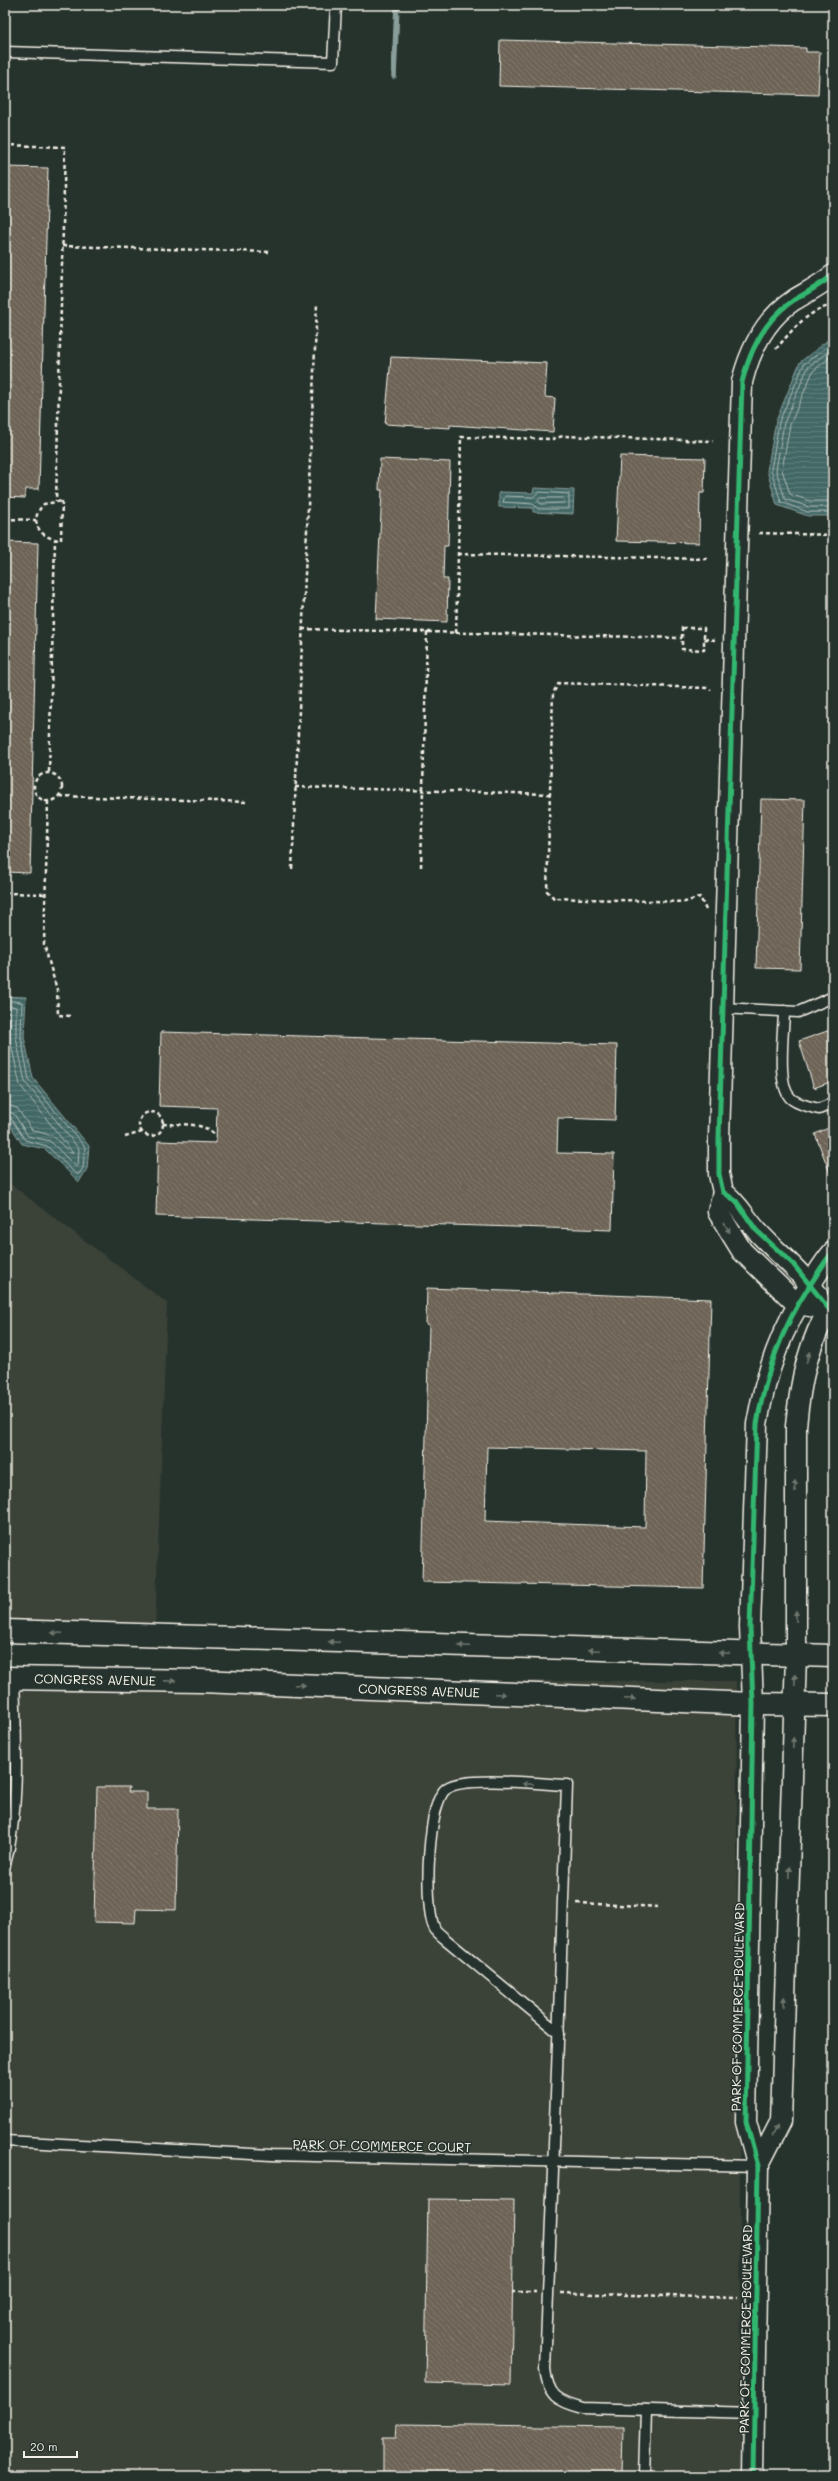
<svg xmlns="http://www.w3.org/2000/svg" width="838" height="2481" viewBox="0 0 838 2481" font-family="Mali,sans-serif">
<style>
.built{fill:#3b4239}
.water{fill:url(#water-rules);stroke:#899e9a}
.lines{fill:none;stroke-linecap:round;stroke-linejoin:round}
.shore{stroke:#adbab4;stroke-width:1}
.stream{stroke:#899e9a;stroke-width:5.5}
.building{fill:url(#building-back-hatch);stroke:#f4f1e8;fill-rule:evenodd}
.service-casing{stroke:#f4f1e8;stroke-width:13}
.minor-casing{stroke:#f4f1e8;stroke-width:23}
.secondary-casing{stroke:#f4f1e8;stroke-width:25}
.path{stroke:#f4f1e8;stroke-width:2.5;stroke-dasharray:4 3;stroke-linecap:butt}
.service{stroke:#26332d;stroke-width:10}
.minor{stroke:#26332d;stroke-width:20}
.secondary{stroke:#26332d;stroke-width:22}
.cycleway-casing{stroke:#26332d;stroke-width:8}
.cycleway{stroke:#33b770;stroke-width:5}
.oneway{fill:#6e766e}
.labels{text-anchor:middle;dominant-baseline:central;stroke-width:3;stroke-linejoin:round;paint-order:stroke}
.street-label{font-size:13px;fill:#f4f1e8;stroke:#26332d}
</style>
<defs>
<pattern id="water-rules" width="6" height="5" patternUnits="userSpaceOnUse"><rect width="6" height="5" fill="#426766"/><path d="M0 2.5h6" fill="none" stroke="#5e7d7c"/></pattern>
<pattern id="building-back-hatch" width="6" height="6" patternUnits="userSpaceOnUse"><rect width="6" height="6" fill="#6d6456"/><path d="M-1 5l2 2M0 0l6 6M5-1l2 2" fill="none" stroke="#827b6e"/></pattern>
</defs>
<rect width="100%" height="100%" fill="#26332d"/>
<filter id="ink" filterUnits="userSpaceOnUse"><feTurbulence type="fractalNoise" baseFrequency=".025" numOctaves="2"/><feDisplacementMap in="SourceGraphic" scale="8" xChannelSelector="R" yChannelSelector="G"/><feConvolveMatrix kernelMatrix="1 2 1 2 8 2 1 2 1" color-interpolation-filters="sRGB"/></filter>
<g filter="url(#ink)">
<g class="built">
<path d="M 5,1180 L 167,1303 L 155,1632 L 5,1624 Z"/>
<path d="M 5,1680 L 736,1681 L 742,2476 L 5,2476 Z"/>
</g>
<g class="water">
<path d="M 833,339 L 833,516 L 808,516 L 777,505 L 767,471 L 776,421 L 800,362 L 828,340 Z"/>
<path d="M 534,488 L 574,490 L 573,514 L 533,512 L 533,508 L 499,507 L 499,492 L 533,493 Z"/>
<path d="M 5,996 L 26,997 L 24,1037 L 33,1078 L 89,1146 L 87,1169 L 79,1182 L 45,1149 L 22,1144 L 5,1117 Z"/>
</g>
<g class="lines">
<g class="shore">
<path d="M 833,343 L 804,364 L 779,422 L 771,470 L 781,502 L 808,512 L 833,512"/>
<path d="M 833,348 L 808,367 L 784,423 L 776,470 L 785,499 L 809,507 L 833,507"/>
<path d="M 833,355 L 813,371 L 790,425 L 782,470 L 790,494 L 810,501 L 833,501"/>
<path d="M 539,492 L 569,494 L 569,509 L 538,509 L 533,504 L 503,502 L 505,496 L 533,497 Z"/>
<path d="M 541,498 L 563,498 L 565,503 L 541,504 L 538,501 Z"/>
<path d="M 5,1000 L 22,1002 L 21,1037 L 29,1080 L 85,1147 L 83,1168 L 79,1174 L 76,1174 L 47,1146 L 25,1140 L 10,1117 L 5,1115"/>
<path d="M 5,1005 L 16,1007 L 16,1038 L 25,1082 L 79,1149 L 78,1166 L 75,1166 L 50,1141 L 28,1136 L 14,1114 L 5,1110"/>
<path d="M 5,1011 L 10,1013 L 10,1039 L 20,1085 L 73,1153 L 70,1153 L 53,1136 L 32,1130 L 17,1108 L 5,1104"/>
</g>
<path class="stream" d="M 394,76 L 397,5"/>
</g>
<g class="building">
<path d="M 500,40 L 806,48 L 806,52 L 820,52 L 818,95 L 499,86 Z"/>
<path d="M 5,167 L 48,168 L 39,489 L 26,489 L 25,498 L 5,497 Z"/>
<path d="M 391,357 L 547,363 L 545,397 L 555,398 L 553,432 L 450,425 L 450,428 L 385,424 Z"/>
<path d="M 620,456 L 705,458 L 704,493 L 700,493 L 699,543 L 616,541 Z"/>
<path d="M 380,459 L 450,462 L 448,546 L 444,546 L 443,579 L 448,579 L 447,622 L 376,619 L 382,490 L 379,490 Z"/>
<path d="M 5,542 L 38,543 L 30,873 L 5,872 Z"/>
<path d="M 761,799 L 805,800 L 800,969 L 756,968 Z"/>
<path d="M 833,1029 L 833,1081 L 814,1088 L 799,1041 Z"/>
<path d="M 161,1032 L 617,1045 L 615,1120 L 558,1118 L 557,1153 L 614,1154 L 612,1230 L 156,1216 L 158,1141 L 216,1143 L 217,1108 L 159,1106 Z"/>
<path d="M 833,1126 L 833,1177 L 832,1178 L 815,1134 Z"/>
<path d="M 427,1288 L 711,1299 L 703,1588 L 422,1582 L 429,1325 L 426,1324 ZM 487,1447 L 646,1451 L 645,1527 L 485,1521 Z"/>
<path d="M 97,1787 L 129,1787 L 128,1792 L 147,1792 L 147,1809 L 178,1809 L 176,1910 L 136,1909 L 135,1923 L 94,1922 Z"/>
<path d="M 428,2199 L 514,2200 L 511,2385 L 425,2383 Z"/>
<path d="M 397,2424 L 623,2427 L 622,2476 L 383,2476 L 383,2438 L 396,2438 Z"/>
</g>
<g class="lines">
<g class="service-casing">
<g id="service">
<path d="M 5,52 L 333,62 L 336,5"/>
<path d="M 722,1008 L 798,1012 L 833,997"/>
<path d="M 784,1011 C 784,1030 775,1089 793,1100 C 800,1105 811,1107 819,1109 L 833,1103"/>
<path d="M 5,1864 C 20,1811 16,1734 14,1678"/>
<path d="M 559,2033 L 444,1938 C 441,1935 435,1931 434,1927 C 424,1906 427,1801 447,1788 C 464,1776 543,1784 567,1785 C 561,1980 553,2174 545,2369 C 548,2396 557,2401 583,2408 L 754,2413"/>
<path d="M 5,2141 L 271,2155 L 758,2166"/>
<path d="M 644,2476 L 646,2410"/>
</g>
</g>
<g class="minor-casing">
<g id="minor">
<path d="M 723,1192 C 738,1203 745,1218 757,1231 C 777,1253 800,1270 817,1294"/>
<path d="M 829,1309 L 797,1304 L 742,1251 L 718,1212 L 723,1192 L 719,1174 L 719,1138 L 742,382 C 750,350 765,319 794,300 C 807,292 821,285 833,275"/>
<path d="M 758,2166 L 781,2121 L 796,1655 L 796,1426 C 800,1383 808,1340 833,1303"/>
<path d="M 753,2476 L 758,2166 L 746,2122 L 753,1704 L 750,1627 L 757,1424 C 766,1371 781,1330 810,1285 C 818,1273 824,1262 833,1252"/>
</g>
</g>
<g class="secondary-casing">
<g id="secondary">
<path d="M 5,1631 L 833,1656"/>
<path d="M 5,1678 L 201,1681 L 753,1704 L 833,1705"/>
</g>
</g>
<g class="path">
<path d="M 5,145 L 65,147 L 56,501"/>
<path d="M 62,246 L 271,252"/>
<path d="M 776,349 C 792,330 808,310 833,305"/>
<path d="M 62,501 L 61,540 C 40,539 27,521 44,504 Z"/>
<path d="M 5,519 L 36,520"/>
<path d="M 759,533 L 833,535"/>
<path d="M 458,554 L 709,559"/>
<path d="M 682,628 L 704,628 L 704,650 L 682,649 Z"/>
<path d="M 302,629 L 682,638"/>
<path d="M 456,633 L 461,437 L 552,439 L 563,436 L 713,441"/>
<path d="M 704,639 L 716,640"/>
<path d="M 49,772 L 55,540"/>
<circle cx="48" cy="787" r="14"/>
<path d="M 295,787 L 550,794"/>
<path d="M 60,796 L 248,802"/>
<path d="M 48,801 L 44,944 L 57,990 L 58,1015 L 71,1016"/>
<path d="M 421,867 L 427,632"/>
<path d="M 292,869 L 317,303"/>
<path d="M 5,893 L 45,894"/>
<path d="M 706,910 L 700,897 L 685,902 L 554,898 L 547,891 L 553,693 L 559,683 L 707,688 L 711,690"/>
<circle cx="151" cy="1124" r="12"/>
<path d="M 163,1124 C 180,1125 204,1121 216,1136"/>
<path d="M 125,1137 L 142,1132"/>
<path d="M 5,1382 L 5,1379"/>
<path d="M 577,1903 L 660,1907"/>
<path d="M 512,2292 L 536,2292"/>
<path d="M 561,2293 L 737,2298"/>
</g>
<use href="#service" class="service"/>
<use href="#minor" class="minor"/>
<use href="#secondary" class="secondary"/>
<g class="cycleway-casing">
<g id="cycleway">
<path d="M 829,1309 L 793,1264 L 756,1230 L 736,1201 L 723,1192 L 719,1174 L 719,1138 L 742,382 C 750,350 765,319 794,300 C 807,292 821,285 833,275"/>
<path d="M 753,2476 L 758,2166 L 746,2122 L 753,1704 L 750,1627 L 757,1424 C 766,1371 781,1330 810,1285 C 818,1273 824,1262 833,1252"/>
</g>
</g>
<use href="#cycleway" class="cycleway"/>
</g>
<defs><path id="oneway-solid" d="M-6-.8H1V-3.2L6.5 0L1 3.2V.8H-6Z"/></defs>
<g class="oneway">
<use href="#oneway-solid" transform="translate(727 1228) rotate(59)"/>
<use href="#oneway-solid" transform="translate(808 1357) rotate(-74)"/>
<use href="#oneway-solid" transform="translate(795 1486) rotate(-90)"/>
<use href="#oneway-solid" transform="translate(796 1616) rotate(-90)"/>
<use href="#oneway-solid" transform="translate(57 1633) rotate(-178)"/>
<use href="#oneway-solid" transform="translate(334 1642) rotate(-178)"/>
<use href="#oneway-solid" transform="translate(464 1646) rotate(-178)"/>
<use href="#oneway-solid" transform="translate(594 1650) rotate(-178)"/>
<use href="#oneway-solid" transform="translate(724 1653) rotate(-178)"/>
<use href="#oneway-solid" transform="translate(795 1680) rotate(-88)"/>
<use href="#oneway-solid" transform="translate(170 1681) rotate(1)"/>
<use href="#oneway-solid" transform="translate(300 1685) rotate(2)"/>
<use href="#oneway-solid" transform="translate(500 1694) rotate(2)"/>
<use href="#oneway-solid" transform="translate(630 1699) rotate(2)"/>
<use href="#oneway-solid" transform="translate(793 1743) rotate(-88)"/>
<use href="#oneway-solid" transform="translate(528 1784) rotate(-178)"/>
<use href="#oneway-solid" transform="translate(789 1872) rotate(-88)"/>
<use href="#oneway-solid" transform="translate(784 2002) rotate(-88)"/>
<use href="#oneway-solid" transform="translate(775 2131) rotate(-64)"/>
</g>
</g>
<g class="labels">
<g class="street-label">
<text transform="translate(95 1679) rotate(1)">CONGRESS AVENUE</text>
<text transform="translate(419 1690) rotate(2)">CONGRESS AVENUE</text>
<text transform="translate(737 2007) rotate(-89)">PARK OF COMMERCE BOULEVARD</text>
<text transform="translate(382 2145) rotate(1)">PARK OF COMMERCE COURT</text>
<text transform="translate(745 2329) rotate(-89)">PARK OF COMMERCE BOULEVARD</text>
</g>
</g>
<rect width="838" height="2481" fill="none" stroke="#26332d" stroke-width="20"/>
<rect x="10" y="10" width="818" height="2461" fill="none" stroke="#f4f1e8" stroke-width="1.5" filter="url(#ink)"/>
<path d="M24 2451v6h53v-6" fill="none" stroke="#f4f1e8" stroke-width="2"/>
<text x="30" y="2451" font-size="12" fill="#f4f1e8" stroke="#26332d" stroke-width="3" paint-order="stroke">20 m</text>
</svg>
